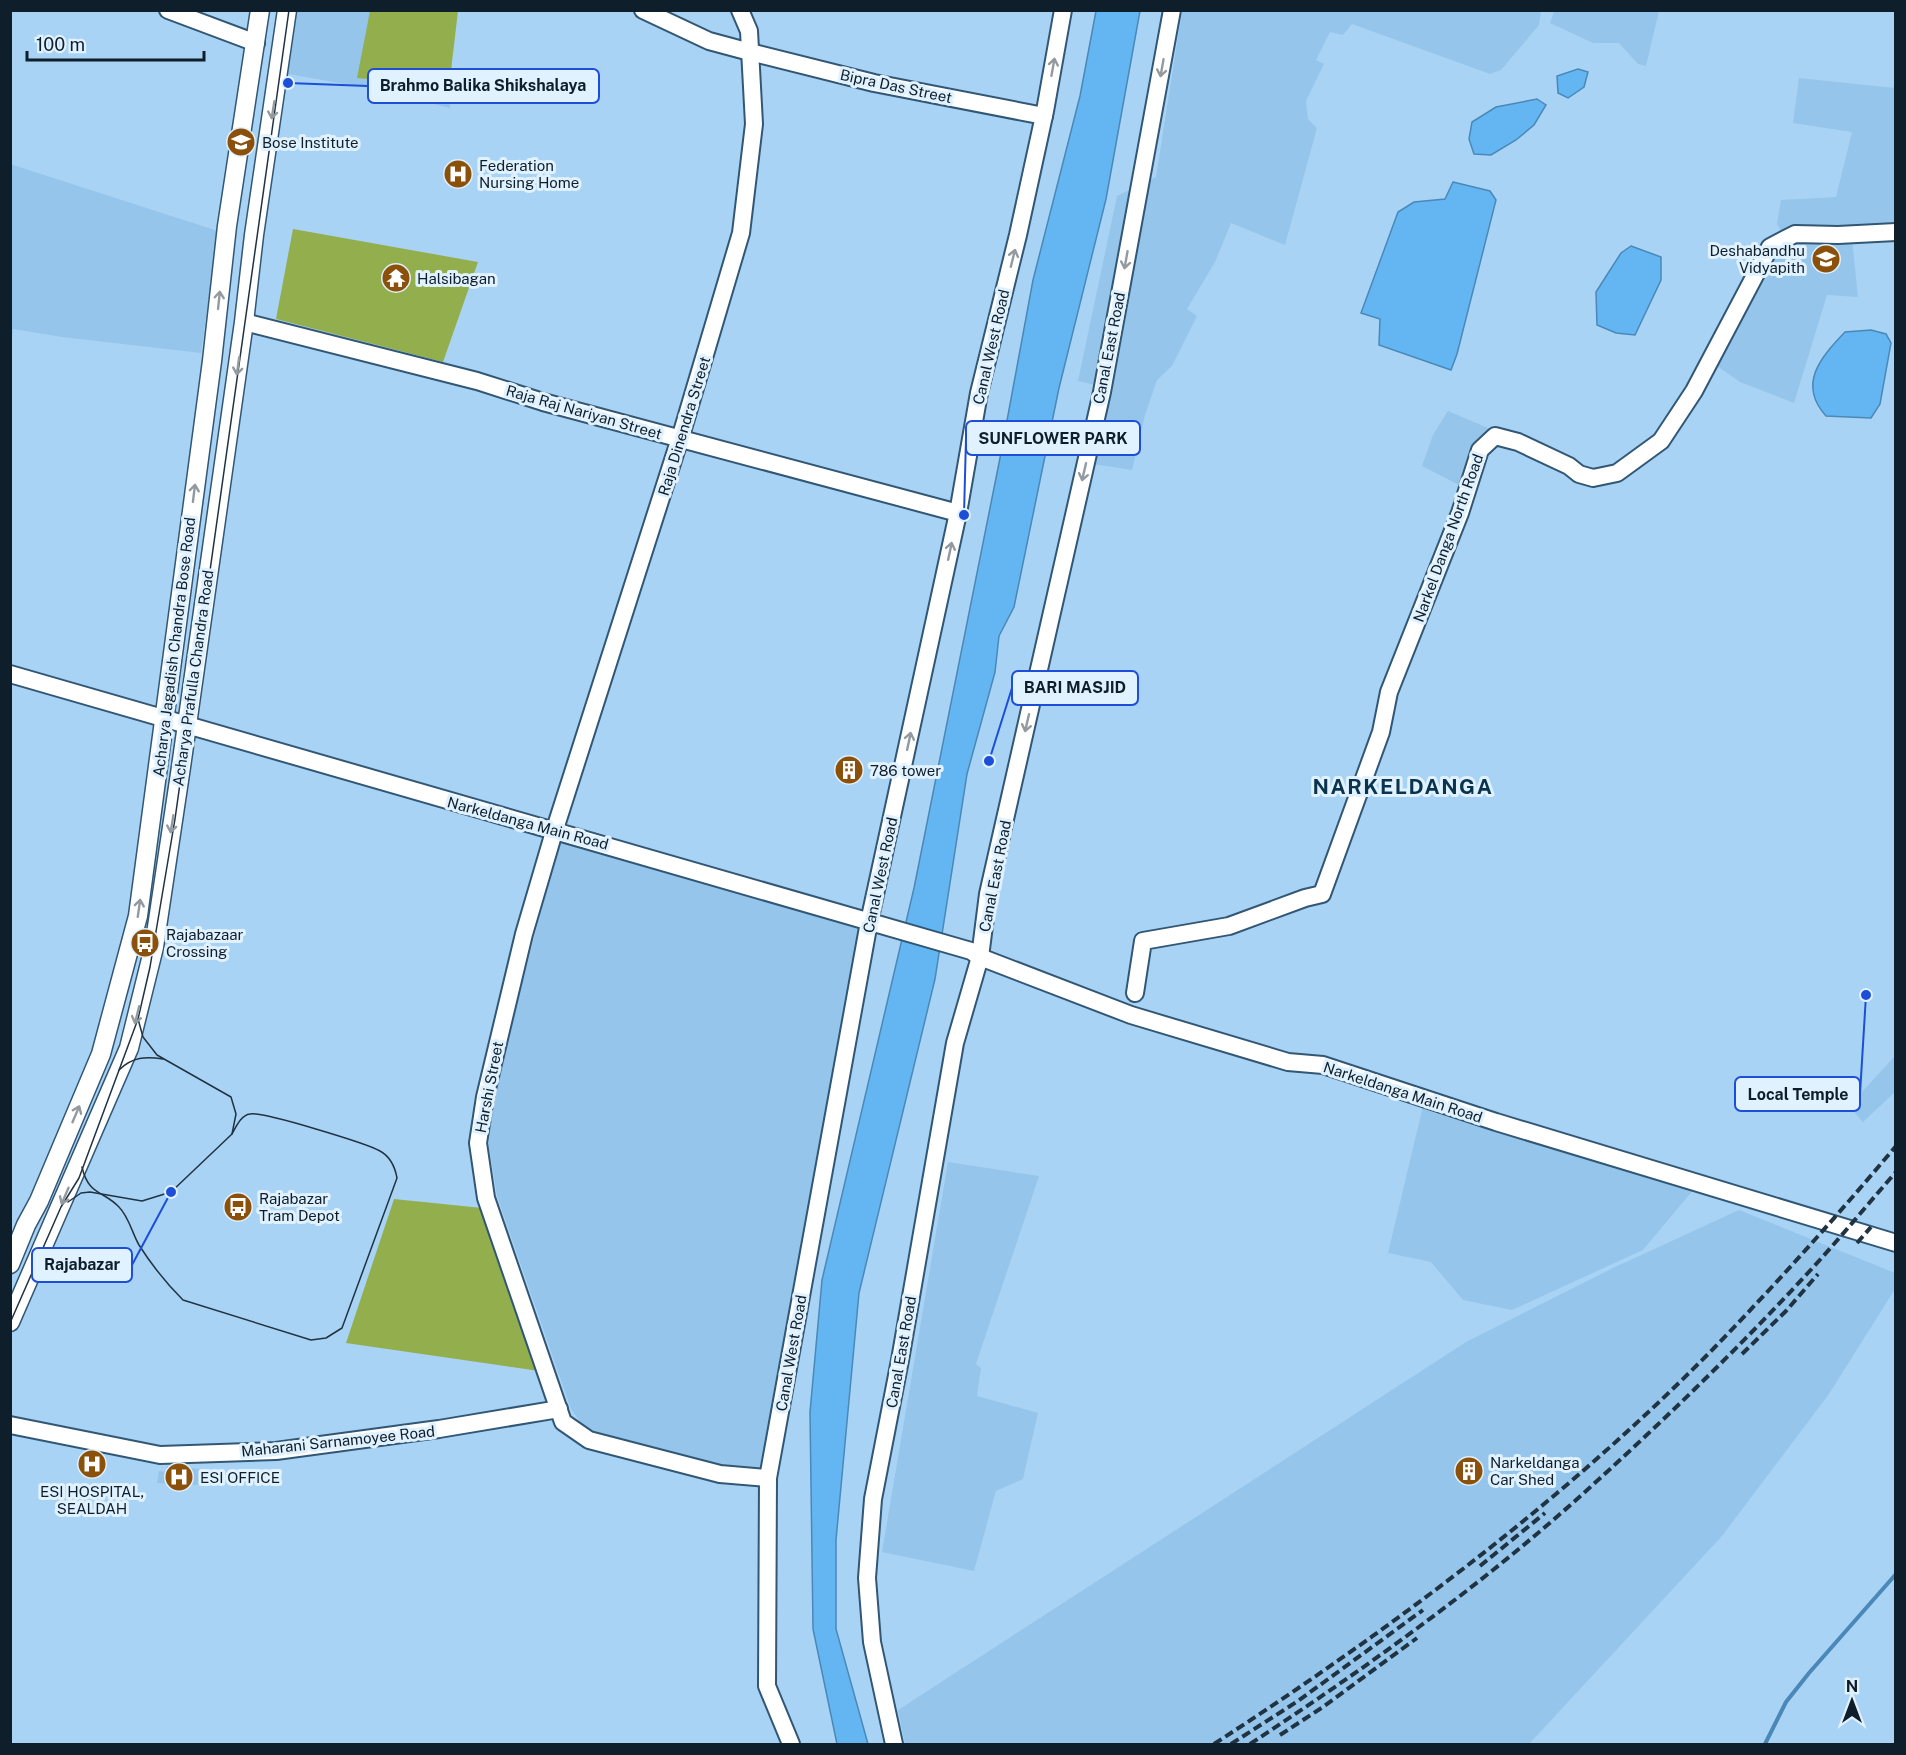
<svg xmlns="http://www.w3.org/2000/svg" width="1906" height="1755" viewBox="0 0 1906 1755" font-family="'Public Sans',sans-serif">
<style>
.built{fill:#95c5eb}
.green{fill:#93ae4c}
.water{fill:#64b6f3;stroke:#4a88b7;stroke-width:1.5}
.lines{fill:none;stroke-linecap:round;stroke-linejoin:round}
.stream{stroke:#4a88b7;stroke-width:4}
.secondary-casing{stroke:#315775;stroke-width:20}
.primary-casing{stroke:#315775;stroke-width:21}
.secondary{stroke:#fff;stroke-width:16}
.primary{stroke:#fff;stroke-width:18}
.tram{stroke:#203342;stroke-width:1.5}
.rail{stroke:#203342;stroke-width:4;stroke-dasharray:9 4.5;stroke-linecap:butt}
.oneway{stroke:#939a9f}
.labels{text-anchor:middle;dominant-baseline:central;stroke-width:6;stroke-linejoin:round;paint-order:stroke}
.street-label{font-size:15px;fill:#0e1e2a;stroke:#e0f1ff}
.poi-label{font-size:15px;fill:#0e1e2a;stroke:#e0f1ff;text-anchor:start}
.district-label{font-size:21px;font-weight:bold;letter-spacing:1.5px;fill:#0a334e;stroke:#e0f1ff}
.leader{fill:none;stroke:#1d4ed8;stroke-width:2}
.callout-dot{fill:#1d4ed8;stroke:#e0f1ff;stroke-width:2}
.callout{fill:#e0f1ff;stroke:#1d4ed8;stroke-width:2}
.callout-label{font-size:16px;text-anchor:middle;font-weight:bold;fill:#0e1e2a}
</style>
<rect width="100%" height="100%" fill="#a9d3f5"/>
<g class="built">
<path d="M 296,11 L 454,11 L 450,108 L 374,89 L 288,74 Z"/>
<path d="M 1182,11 L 1541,11 L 1539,25 L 1501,70 L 1490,74 L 1352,24 L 1343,35 L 1330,32 L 1316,60 L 1324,64 L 1306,101 L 1308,119 L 1317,128 L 1285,245 L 1231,223 L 1215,262 L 1187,309 L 1197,316 L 1172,366 L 1157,380 L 1145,415 L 1132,470 L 1093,464 L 1112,389 L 1078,381 L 1117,196 L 1156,177 Z"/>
<path d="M 1554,11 L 1659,11 L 1646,66 L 1638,64 L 1619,43 L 1593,43 L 1550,23 Z"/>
<path d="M 1799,78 L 1895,88 L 1895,228 L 1801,225 L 1782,232 L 1777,224 L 1781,200 L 1836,197 L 1852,132 L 1793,123 Z"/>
<path d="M 10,164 L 218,231 L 201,353 L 62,337 L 13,329 L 11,346 Z"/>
<path d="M 1852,239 L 1858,297 L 1827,295 L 1794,403 L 1740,382 L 1714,364 L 1775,250 L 1793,240 Z"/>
<path d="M 1448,411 L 1488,428 L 1461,486 L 1422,466 L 1433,435 Z"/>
<path d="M 560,840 L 861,925 L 764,1469 L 722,1468 L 586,1430 L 571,1409 L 497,1196 L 489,1146 L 491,1100 Z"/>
<path d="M 1895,1056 L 1895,1092 L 1863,1122 L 1849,1106 Z"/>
<path d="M 1423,1106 L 1694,1189 L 1643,1250 L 1512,1310 L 1463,1300 L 1431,1262 L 1388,1253 Z"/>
<path d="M 948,1162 L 1039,1176 L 976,1364 L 981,1368 L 977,1396 L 1038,1413 L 1023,1479 L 996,1491 L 974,1571 L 882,1552 Z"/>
<path d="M 1739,1210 L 1895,1273 L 1895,1289 L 1829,1394 L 1722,1536 L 1529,1744 L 905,1744 L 898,1710 L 1466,1342 L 1613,1268 Z"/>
<path d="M 166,1466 L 201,1469 L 199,1485 L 157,1483 L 159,1471 L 167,1472 Z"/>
</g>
<g class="green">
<path d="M 370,11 L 458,11 L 449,87 L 357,78 Z"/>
<path d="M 293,229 L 478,262 L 443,362 L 276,319 Z"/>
<path d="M 394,1199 L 482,1208 L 539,1371 L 346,1343 Z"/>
</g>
<g class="water">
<path d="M 1096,11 L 1140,11 L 1106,199 L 1059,388 L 1014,607 L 999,636 L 995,672 L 967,774 L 935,979 L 859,1293 L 836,1540 L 836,1629 L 868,1744 L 837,1744 L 813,1629 L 810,1412 L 822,1280 L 914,888 L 1001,453 L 1033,280 L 1080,96 Z"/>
<path d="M 1578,69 L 1588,72 L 1584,87 L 1568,98 L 1558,93 L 1557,76 Z"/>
<path d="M 1537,99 L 1546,105 L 1534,125 L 1516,140 L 1491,155 L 1474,154 L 1469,139 L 1472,122 L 1496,107 Z"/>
<path d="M 1453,182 L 1490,191 L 1496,200 L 1457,354 L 1451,370 L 1379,345 L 1380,319 L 1361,313 L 1398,212 L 1414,202 L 1445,199 Z"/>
<path d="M 1631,246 L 1661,257 L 1661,280 L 1635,335 L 1616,333 L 1597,325 L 1596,292 L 1621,253 Z"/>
<path d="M 1871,330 L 1886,334 L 1891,343 L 1880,404 L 1871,418 L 1826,416 C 1797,384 1821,357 1845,332 Z"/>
</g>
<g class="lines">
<path class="stream" d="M 1765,1744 L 1786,1702 L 1809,1673 L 1896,1574"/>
<g class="secondary-casing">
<g id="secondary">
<path d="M 168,10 L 256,43"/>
<path d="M 643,10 L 709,41 L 750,52 L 874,83 L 1044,116"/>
<path d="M 740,10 L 749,31 L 754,124 L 741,233 L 682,432 L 554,832 L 524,934 L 485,1097 L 478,1143 L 486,1198 L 563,1422 L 589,1440 L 720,1474 L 768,1478"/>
<path d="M 244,322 L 477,381 L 543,402 L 958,513"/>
<path d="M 10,674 L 971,951 L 980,957 L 1131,1015 L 1288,1062 L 1323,1065 L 1496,1122 L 1896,1243"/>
<path d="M 1135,993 L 1143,941 L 1229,926 L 1305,898 L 1322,894 L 1381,732 L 1389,692 L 1460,513 L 1480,450 L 1495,436 L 1518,442 L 1569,466 L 1579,474 L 1593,478 L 1617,473 L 1661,441 L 1694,391 L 1770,247 L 1795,234 L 1838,235 L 1896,232"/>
<path d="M 10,1425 L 160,1455 L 276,1451 L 439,1429 L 559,1409"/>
<path d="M 791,1744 L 767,1686 L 768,1478 L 869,922 L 958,513 L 979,393 L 1018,235 L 1045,111 L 1063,10"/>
<path d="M 894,1744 L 872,1642 L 867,1578 L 873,1499 L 900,1360 L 955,1043 L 980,957 L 988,894 L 1102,392 L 1172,10"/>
</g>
</g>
<g class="primary-casing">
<g id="primary">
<path d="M 10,1264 L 26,1225 L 39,1201 L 101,1054 L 138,916 L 212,361 L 227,226 L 260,10"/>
<path d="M 10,1322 L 129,1048 L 154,947 L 181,767 L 244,322 L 254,235 L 287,10"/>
</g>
</g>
<use href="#secondary" class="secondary"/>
<use href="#primary" class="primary"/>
<g class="tram">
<path d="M 119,1070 C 132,1057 146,1056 163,1059"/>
<path d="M 82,1167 C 88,1195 104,1191 119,1207 C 129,1217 132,1233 139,1245 C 151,1264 167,1284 183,1300 L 311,1340 L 326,1338 L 342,1328 L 397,1178 C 395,1167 391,1157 380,1151 C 368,1144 262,1111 250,1114 C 241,1115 236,1127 232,1134"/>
<path d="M 68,1202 L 81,1193 L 90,1192 L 142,1201 L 171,1192 L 232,1134 L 236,1114 L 231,1097 L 157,1055 L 143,1037 L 138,1019"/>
<path d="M 10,1323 L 61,1207 L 79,1178 L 138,1019 L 150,967 L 175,819 L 289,10"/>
</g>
<g class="rail">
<path d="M 1857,1243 L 1871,1227"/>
<path d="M 1742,1354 L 1786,1311 L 1818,1274"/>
<path d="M 1480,1566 L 1545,1513"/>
<path d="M 1280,1735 L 1323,1707 L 1417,1638"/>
<path d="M 1214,1744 C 1393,1628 1566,1499 1715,1347 C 1778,1282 1838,1215 1896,1146"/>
<path d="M 1231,1744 L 1298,1701 L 1423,1610"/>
<path d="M 1250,1744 C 1363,1670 1475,1590 1576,1500 C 1656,1428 1733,1354 1806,1275 C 1837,1242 1866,1206 1896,1172"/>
</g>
</g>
<defs><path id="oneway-shaft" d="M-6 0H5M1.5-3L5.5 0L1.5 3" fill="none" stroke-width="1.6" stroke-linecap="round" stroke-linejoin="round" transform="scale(1.5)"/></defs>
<g class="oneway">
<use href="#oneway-shaft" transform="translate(1053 67) rotate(-80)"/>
<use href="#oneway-shaft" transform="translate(1162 68) rotate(100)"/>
<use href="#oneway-shaft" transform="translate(273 110) rotate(99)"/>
<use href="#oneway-shaft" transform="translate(1013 258) rotate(-76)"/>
<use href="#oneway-shaft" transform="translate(1126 260) rotate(100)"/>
<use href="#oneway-shaft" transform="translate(219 300) rotate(-84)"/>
<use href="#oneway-shaft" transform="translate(238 366) rotate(98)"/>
<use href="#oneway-shaft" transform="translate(1084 472) rotate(103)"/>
<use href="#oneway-shaft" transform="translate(194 493) rotate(-83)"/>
<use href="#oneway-shaft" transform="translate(950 551) rotate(-78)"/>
<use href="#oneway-shaft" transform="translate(1027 723) rotate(103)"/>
<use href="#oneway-shaft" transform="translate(909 741) rotate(-78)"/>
<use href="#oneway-shaft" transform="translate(172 824) rotate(99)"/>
<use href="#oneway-shaft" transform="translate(139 908) rotate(-82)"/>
<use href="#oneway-shaft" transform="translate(137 1015) rotate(104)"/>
<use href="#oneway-shaft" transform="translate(76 1114) rotate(-67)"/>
<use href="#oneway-shaft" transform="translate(65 1196) rotate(113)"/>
</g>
<defs>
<g id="university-disc" transform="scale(1.5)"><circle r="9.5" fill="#8b500a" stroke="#e0f1ff"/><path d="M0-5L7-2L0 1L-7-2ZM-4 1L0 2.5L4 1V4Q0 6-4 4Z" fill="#fff"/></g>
<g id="hospital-disc" transform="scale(1.5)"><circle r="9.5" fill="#8b500a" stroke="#e0f1ff"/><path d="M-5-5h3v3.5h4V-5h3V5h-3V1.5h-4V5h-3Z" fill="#fff"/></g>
<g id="school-disc" transform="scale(1.5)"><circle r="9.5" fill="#8b500a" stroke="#e0f1ff"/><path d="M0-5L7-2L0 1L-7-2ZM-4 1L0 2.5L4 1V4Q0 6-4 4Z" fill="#fff"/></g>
<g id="temple-disc" transform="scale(1.5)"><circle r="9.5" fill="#8b500a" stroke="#e0f1ff"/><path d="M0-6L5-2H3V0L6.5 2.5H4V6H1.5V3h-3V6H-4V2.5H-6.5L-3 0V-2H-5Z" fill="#fff"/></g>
<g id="building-disc" transform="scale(1.5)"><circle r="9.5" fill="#8b500a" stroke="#e0f1ff"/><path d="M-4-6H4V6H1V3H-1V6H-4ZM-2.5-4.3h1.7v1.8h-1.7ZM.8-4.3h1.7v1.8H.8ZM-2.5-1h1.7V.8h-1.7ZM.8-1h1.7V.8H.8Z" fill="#fff"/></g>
<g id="bus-disc" transform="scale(1.5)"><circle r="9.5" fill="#8b500a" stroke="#e0f1ff"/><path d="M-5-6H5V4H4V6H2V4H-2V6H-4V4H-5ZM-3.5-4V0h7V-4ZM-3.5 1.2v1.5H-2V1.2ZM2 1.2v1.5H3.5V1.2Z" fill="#fff"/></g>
</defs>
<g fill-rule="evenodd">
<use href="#university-disc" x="241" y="142"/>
<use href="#hospital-disc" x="458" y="174"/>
<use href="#school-disc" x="1826" y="259"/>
<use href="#temple-disc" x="396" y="278"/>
<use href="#building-disc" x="849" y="770"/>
<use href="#bus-disc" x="145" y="943"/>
<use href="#bus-disc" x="238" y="1207"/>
<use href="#hospital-disc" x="92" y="1464"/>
<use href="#building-disc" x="1469" y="1471"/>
<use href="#hospital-disc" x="179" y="1477"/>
</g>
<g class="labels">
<g class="street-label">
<text transform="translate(896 86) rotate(12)">Bipra Das Street</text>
<text transform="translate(991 347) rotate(-77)">Canal West Road</text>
<text transform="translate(1109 348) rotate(-79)">Canal East Road</text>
<text transform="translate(584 412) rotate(16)">Raja Raj Nariyan Street</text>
<text transform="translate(684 426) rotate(-73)">Raja Dinendra Street</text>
<text transform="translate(1448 538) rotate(-70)">Narkel Danga North Road</text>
<text transform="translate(174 647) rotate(-83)">Acharya Jagadish Chandra Bose Road</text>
<text transform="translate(193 678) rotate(-82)">Acharya Prafulla Chandra Road</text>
<text transform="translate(528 823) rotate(15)">Narkeldanga Main Road</text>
<text transform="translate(880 875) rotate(-78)">Canal West Road</text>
<text transform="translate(995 876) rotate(-79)">Canal East Road</text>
<text transform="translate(489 1087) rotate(-79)">Harshi Street</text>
<text transform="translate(1403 1092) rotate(18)">Narkeldanga Main Road</text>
<text transform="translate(901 1352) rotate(-80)">Canal East Road</text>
<text transform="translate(791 1353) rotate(-80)">Canal West Road</text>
<text transform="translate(338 1441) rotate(-6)">Maharani Sarnamoyee Road</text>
</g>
<g class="poi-label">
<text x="262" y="142">Bose Institute</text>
<text x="479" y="165">Federation<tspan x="479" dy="17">Nursing Home</tspan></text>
<text x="1805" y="250" text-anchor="end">Deshabandhu<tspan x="1805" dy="17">Vidyapith</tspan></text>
<text x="417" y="278">Halsibagan</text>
<text x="870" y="770">786 tower</text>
<text x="166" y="934">Rajabazaar<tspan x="166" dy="17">Crossing</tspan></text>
<text x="259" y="1198">Rajabazar<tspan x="259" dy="17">Tram Depot</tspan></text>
<text x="1490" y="1462">Narkeldanga<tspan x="1490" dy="17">Car Shed</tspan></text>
<text x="200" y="1477">ESI OFFICE</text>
<text x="92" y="1491" text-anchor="middle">ESI HOSPITAL,<tspan x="92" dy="17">SEALDAH</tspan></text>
</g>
<g class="district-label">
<text x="1403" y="786">NARKELDANGA</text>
</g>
</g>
<path class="leader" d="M288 83L368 86M964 515L966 438M989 761L1012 688M1866 995L1860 1094M171 1192L132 1265"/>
<g class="callout-dot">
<circle cx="288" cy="83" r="6"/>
<circle cx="964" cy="515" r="6"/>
<circle cx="989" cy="761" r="6"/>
<circle cx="1866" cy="995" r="6"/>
<circle cx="171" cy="1192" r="6"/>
</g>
<g class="callout">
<rect x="368" y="69" width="231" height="34" rx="6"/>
<rect x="966" y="421" width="174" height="34" rx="6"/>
<rect x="1012" y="671" width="126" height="34" rx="6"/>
<rect x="1735" y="1077" width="125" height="34" rx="6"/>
<rect x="32" y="1248" width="100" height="34" rx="6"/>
</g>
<g class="callout-label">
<text x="483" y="91">Brahmo Balika Shikshalaya</text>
<text x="1053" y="444">SUNFLOWER PARK</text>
<text x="1075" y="693">BARI MASJID</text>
<text x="1798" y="1100">Local Temple</text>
<text x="82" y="1270">Rajabazar</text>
</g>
<rect width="1906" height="1755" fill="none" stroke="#0e1e2a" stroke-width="24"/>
<g transform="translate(1852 1701)" stroke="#e0f1ff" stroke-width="4.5" paint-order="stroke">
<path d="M0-4.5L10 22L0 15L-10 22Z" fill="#0e1e2a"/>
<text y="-9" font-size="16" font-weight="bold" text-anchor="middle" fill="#0e1e2a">N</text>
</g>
<path d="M27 51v9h177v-9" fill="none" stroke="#0e1e2a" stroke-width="3"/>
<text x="36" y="51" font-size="18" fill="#0e1e2a" stroke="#e0f1ff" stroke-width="4.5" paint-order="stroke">100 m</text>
</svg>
